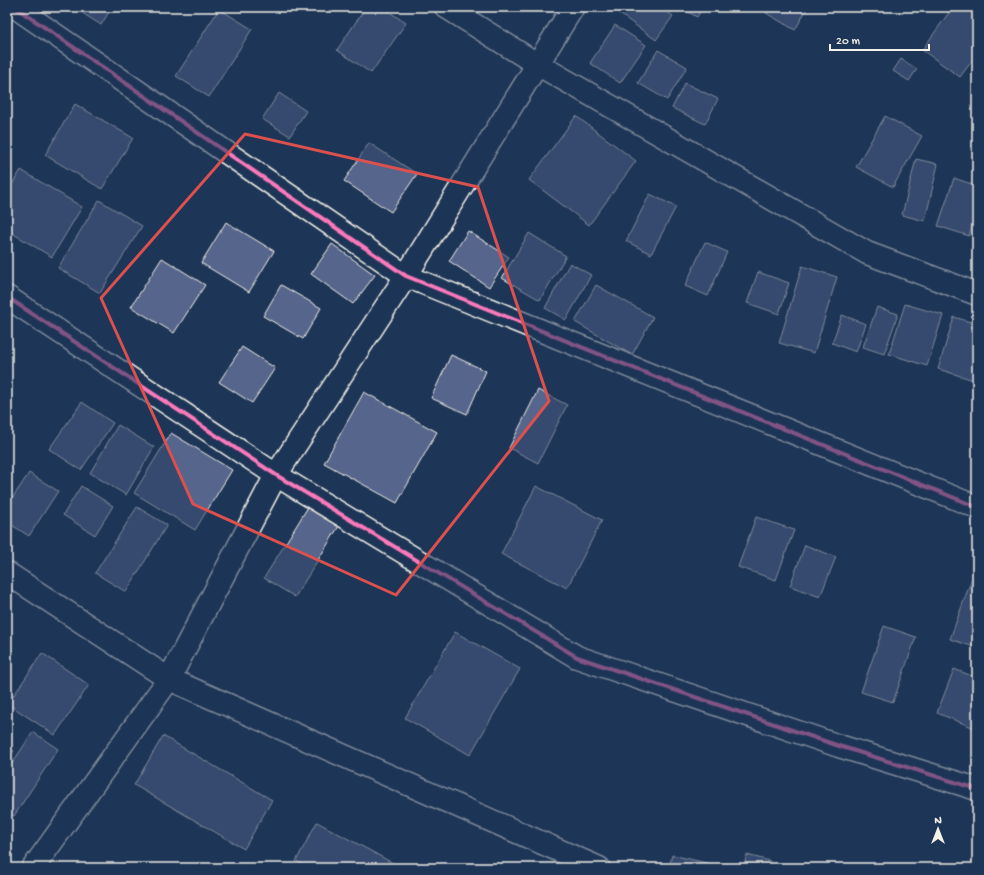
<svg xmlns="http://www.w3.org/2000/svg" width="984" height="875" viewBox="0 0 984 875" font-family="'Gochi Hand',sans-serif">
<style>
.building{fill:#57658c;stroke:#f4f1e8}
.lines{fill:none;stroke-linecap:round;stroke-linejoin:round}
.minor-casing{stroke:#f4f1e8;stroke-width:25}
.minor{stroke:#1d3557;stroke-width:22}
.cycleway-casing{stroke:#1d3557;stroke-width:6}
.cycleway{stroke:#fd7abc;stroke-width:4}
.marked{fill:none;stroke:#dc504e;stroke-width:3;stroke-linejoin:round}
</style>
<rect width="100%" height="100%" fill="#1d3557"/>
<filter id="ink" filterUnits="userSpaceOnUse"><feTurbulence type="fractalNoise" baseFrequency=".025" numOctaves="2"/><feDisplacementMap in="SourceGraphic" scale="8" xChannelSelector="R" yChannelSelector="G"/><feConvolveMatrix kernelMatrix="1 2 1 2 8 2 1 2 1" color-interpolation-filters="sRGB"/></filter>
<g filter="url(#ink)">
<g class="building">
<path d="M 73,7 L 112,7 L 101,25 Z"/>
<path d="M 366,7 L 382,7 L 406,23 L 371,73 L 337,50 Z"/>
<path d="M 620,7 L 661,7 L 673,16 L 656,40 L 617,12 Z"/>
<path d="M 679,7 L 703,7 L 697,17 Z"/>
<path d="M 769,7 L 808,7 L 795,30 L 766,13 Z"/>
<path d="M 953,7 L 977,7 L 977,54 L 960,77 L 922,50 Z"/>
<path d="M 219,9 L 252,29 L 209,97 L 176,76 Z"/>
<path d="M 615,25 L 646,45 L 620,83 L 590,63 Z"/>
<path d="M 658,50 L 687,67 L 667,100 L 638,83 Z"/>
<path d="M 901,59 L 917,69 L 909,81 L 893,71 Z"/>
<path d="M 685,83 L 718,99 L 705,124 L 672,108 Z"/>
<path d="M 279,93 L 306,111 L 290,136 L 262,119 Z"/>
<path d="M 75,104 L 133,138 L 102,189 L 45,155 Z"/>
<path d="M 576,116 L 636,161 L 589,225 L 529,180 Z"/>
<path d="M 885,116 L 922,136 L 893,187 L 856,167 Z"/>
<path d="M 369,143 L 417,174 L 391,212 L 344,181 Z"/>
<path d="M 916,159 L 938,164 L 925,221 L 902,215 Z"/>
<path d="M 21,170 L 82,207 L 52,257 L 7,230 L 7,192 Z"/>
<path d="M 954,178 L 977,186 L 977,211 L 969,236 L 938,226 Z"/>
<path d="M 650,194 L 676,207 L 651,254 L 626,241 Z"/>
<path d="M 99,200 L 142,226 L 100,293 L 58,268 Z"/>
<path d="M 226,222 L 274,251 L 249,292 L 201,263 Z"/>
<path d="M 468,231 L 509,257 L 489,287 L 449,261 Z"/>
<path d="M 529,233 L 566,256 L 540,300 L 502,278 Z"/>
<path d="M 705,242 L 727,252 L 708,296 L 685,286 Z"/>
<path d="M 332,244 L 375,275 L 353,304 L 311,274 Z"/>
<path d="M 162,258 L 205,285 L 174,333 L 131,307 Z"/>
<path d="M 570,263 L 591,275 L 566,320 L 545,308 Z"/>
<path d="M 802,266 L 837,277 L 814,353 L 779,343 Z"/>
<path d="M 758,272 L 789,283 L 779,314 L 747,303 Z"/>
<path d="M 281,285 L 321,308 L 303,339 L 263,316 Z"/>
<path d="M 596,285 L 653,317 L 632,355 L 575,322 Z"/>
<path d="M 905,304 L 943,315 L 927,366 L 889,354 Z"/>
<path d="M 877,307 L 898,314 L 884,354 L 863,347 Z"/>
<path d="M 842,315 L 866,324 L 856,352 L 832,343 Z"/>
<path d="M 954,317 L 977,324 L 977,381 L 938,369 Z"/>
<path d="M 242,347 L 275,368 L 252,403 L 219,382 Z"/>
<path d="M 451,355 L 486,371 L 467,414 L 431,398 Z"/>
<path d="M 538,390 L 567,405 L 538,463 L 509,448 Z"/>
<path d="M 364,392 L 437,432 L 397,503 L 324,463 Z"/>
<path d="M 82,402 L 113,423 L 81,470 L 49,449 Z"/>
<path d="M 118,425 L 154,447 L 126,495 L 90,473 Z"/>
<path d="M 171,433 L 232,470 L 195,530 L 134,493 Z"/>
<path d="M 29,473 L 58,491 L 29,536 L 7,522 L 7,506 Z"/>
<path d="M 81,486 L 113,506 L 95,535 L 63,515 Z"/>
<path d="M 536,486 L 602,520 L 567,588 L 501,554 Z"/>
<path d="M 137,507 L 167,525 L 126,592 L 95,573 Z"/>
<path d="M 308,507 L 339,526 L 295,597 L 264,578 Z"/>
<path d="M 756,517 L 794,530 L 776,580 L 738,567 Z"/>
<path d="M 805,545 L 836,557 L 820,597 L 790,586 Z"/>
<path d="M 976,567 L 977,568 L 977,648 L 950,639 Z"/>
<path d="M 884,626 L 916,637 L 893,702 L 861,692 Z"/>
<path d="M 455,632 L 520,669 L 470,755 L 405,718 Z"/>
<path d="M 42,653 L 89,685 L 55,735 L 8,704 Z"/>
<path d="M 954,669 L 977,678 L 977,729 L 937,713 Z"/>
<path d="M 33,732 L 58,749 L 14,816 L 7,811 L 7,771 Z"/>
<path d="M 163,736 L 272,800 L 244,849 L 134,785 Z"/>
<path d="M 7,746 L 14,751 L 7,760 Z"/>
<path d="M 317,822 L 402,868 L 309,868 L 296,861 Z"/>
<path d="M 672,855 L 711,864 L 710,868 L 669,868 Z"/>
<path d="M 747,855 L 770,861 L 768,868 L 743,868 Z"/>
</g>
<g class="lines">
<g class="minor-casing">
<g id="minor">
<path d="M 15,7 L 406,276 L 977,507"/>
<path d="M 446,7 L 537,64 L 867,253 L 977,294"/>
<path d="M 7,297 L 276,475 L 577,657 L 839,746 L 977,789"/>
<path d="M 7,573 L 169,679 L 599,868"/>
<path d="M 33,868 L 169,679 L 276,475 L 406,276 L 573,7"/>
</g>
</g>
<use href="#minor" class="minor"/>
<g class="cycleway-casing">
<g id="cycleway">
<path d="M 15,7 L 406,276 L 977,507"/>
<path d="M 7,297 L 276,475 L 577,657 L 839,746 L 977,789"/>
</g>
</g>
<use href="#cycleway" class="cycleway"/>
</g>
</g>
<path d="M0 0H984V875H0ZM 245,134 L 478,187 L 549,401 L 396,595 L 193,504 L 101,298 Z" fill="#1d3557" fill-opacity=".55" fill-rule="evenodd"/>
<path class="marked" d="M 245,134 L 478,187 L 549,401 L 396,595 L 193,504 L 101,298 Z"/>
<rect width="984" height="875" fill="none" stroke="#1d3557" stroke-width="24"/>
<rect x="12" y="12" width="960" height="851" fill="none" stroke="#f4f1e8" stroke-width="1.5" filter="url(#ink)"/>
<g transform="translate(938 829)" stroke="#1d3557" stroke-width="3" paint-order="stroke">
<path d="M0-3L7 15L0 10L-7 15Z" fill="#f4f1e8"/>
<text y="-6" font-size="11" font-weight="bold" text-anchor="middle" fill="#f4f1e8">N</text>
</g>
<path d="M830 44v6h99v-6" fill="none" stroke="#f4f1e8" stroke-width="2"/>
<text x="836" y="44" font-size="12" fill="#f4f1e8" stroke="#1d3557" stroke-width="3" paint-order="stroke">20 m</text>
</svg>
